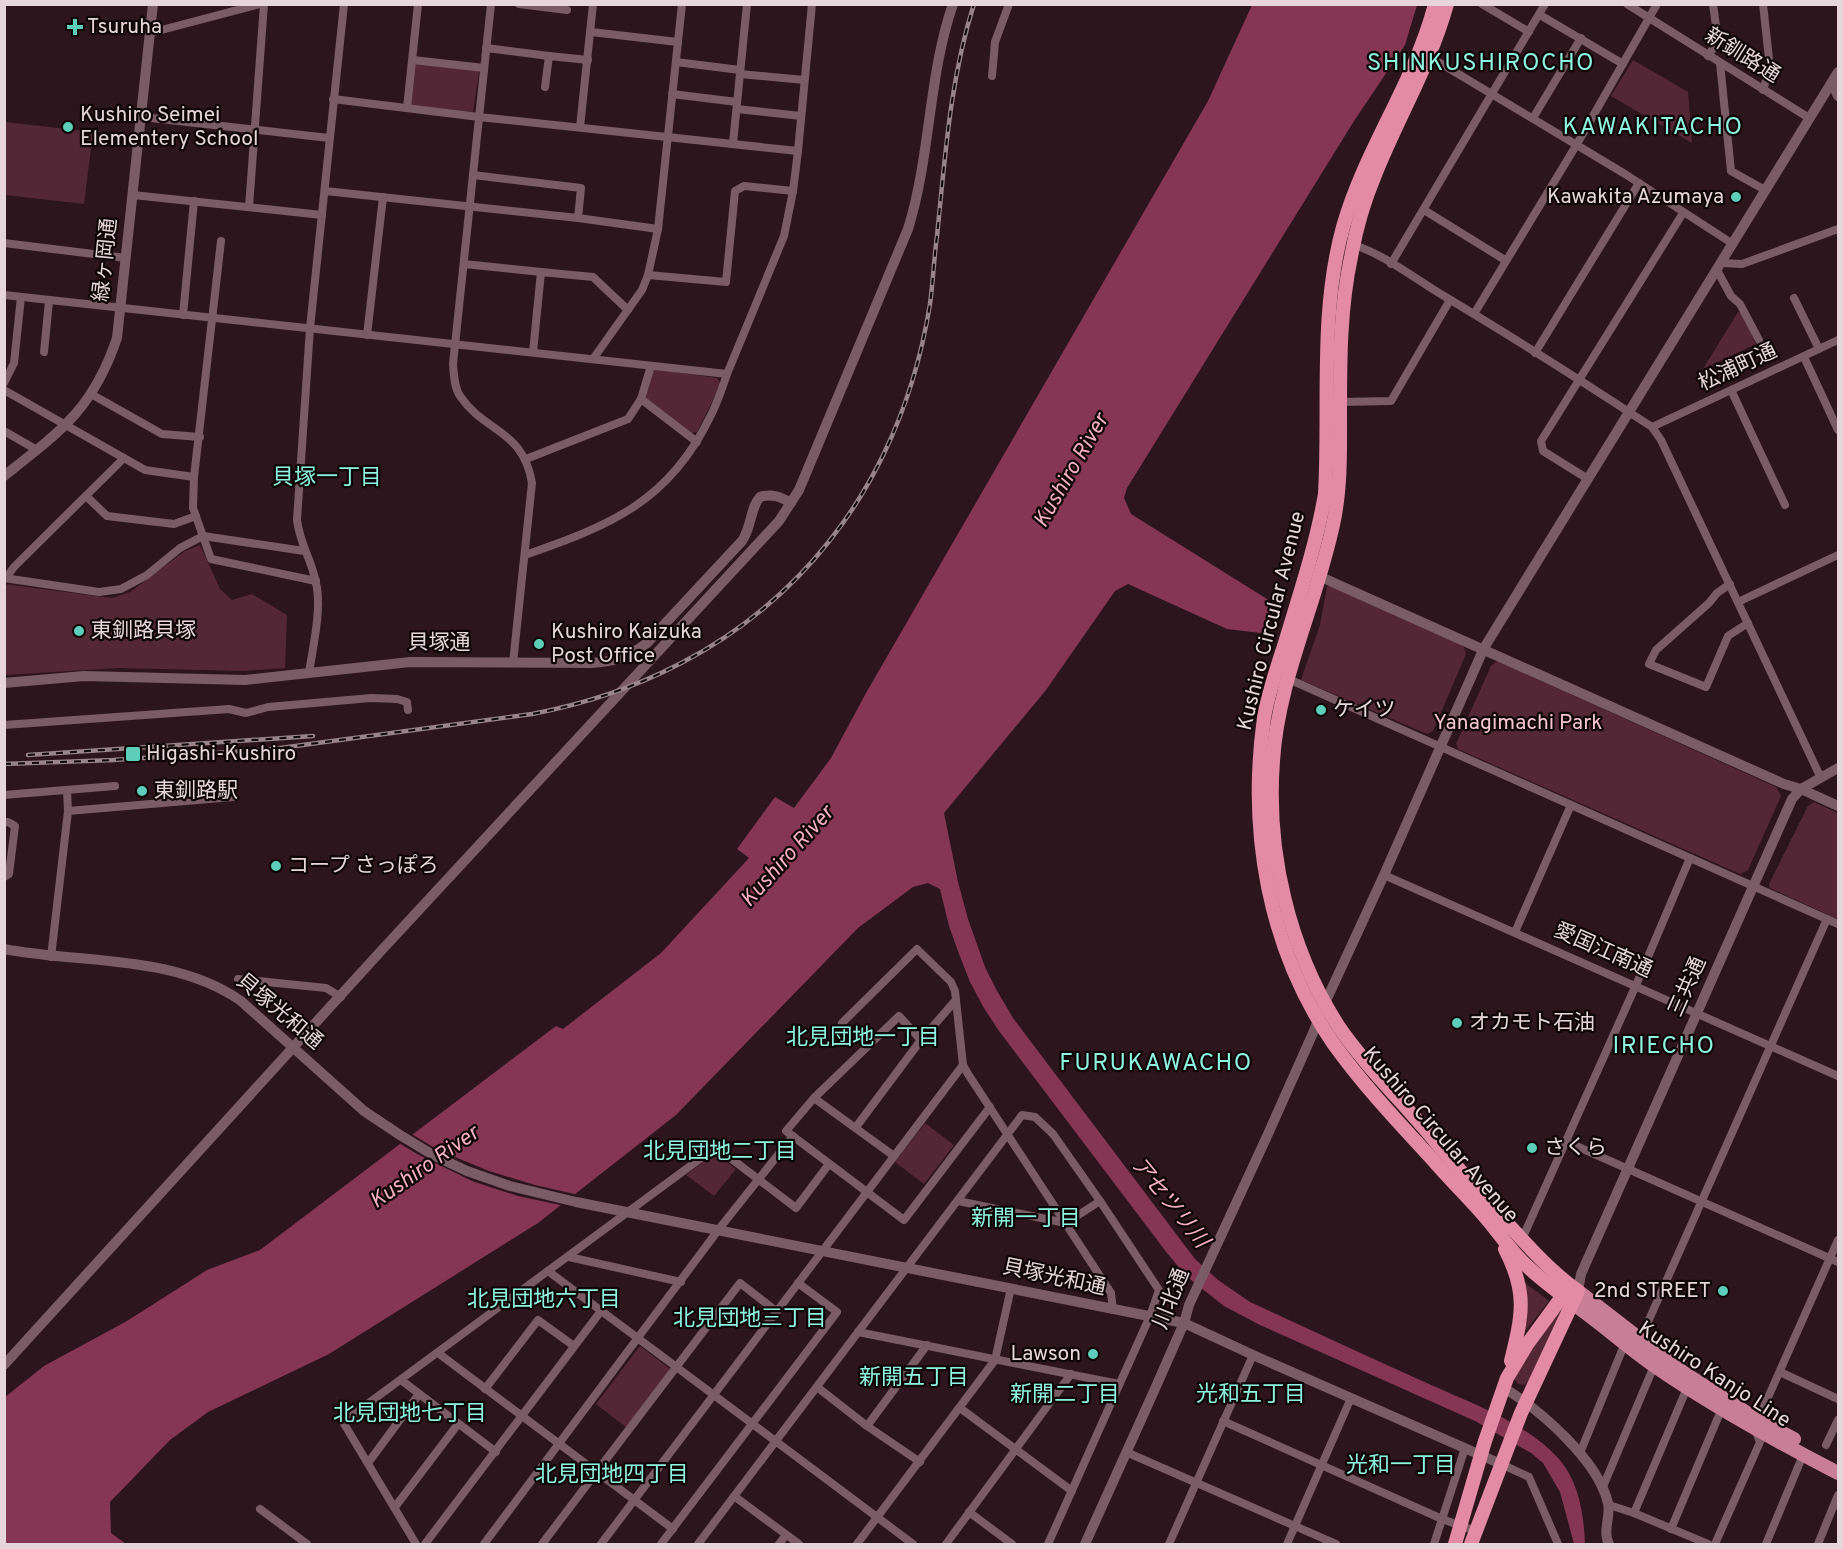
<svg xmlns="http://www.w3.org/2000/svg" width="1843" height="1549" viewBox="0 0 1843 1549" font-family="Overpass,'Noto Sans JP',sans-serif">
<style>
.green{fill:#542737}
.water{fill:#843653}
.pier{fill:#2d151d}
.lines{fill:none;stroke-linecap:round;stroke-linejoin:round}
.minor{stroke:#795c65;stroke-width:8}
.tertiary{stroke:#795c65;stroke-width:10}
.primary{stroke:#c87e96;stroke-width:14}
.trunk{stroke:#e28aa6;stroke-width:14}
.rail-casing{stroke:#98848a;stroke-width:4.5}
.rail{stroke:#0e0507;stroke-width:2;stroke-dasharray:7;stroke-linecap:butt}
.poi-dot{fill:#5dceb9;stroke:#0e0507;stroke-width:2}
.labels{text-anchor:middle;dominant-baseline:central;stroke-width:4.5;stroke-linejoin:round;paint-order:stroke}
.poi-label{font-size:21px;fill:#e6d5da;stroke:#0e0507;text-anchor:start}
.street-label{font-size:21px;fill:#e6d5da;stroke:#0e0507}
.park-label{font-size:21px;fill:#f5c5d3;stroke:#0e0507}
.water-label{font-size:22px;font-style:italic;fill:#f4afc4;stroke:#0e0507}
.neighbourhood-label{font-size:22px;fill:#8ef3df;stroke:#0e0507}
.quarter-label{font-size:24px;letter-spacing:1.5px;fill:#8ef3df;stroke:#0e0507}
</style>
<rect width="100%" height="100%" fill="#2d151d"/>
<g class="green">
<path d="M 1633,60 L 1688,92 L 1692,143 L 1611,96 Z"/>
<path d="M 415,63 L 479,71 L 473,112 L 410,105 Z"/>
<path d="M 5,122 L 93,132 L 84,204 L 5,195 Z"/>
<path d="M 1738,312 L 1742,313 L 1756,344 L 1703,369 Z"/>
<path d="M 654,369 L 717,378 L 721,384 L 697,432 L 692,433 L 645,399 Z"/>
<path d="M 200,545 L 220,589 L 232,600 L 252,594 L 287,615 L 285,668 L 244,671 L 119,668 L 5,675 L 4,584 L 112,598 L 130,592 L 185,551 Z"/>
<path d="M 1332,585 L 1463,645 L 1466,654 L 1433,731 L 1427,734 L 1301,680 L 1320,625 L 1327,587 Z"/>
<path d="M 1497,661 L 1776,787 L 1781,796 L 1748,870 L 1740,874 L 1458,749 L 1456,744 L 1491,666 Z"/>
<path d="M 1814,802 L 1838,813 L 1838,919 L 1770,888 L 1769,884 L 1808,806 Z"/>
<path d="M 925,1123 L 954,1145 L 924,1184 L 895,1162 Z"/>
<path d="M 715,1153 L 736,1169 L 714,1196 L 686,1175 Z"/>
<path d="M 1524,1282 L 1549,1301 L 1523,1334 Z"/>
<path d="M 1557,1310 L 1560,1313 L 1528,1382 L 1524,1385 L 1518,1384 L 1515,1380 L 1515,1374 Z"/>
<path d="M 640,1346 L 670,1369 L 626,1427 L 596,1404 Z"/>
</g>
<path class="water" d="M 1252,5 L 1417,5 L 1405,45 L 1354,121 L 1127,488 L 1124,498 L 1131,514 L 1267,599 L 1271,608 L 1261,633 L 1227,629 L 1128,584 L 1115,591 L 1046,690 L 944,813 L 958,882 L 968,919 L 985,967 L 996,989 L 1013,1018 L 1195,1259 L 1218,1280 L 1250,1302 C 1309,1329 1369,1357 1429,1384 C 1473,1404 1525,1422 1559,1459 C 1579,1482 1584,1515 1585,1544 L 1574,1544 L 1560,1492 L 1543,1463 L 1531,1453 L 1475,1421 L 1260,1325 L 1224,1306 L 1186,1276 L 1167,1253 L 999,1031 L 984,1008 L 970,982 L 959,954 L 949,926 L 940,889 L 928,883 L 913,887 L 858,928 L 676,1115 L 538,1223 L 329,1354 L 208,1412 L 170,1440 L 110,1502 L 111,1533 L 126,1544 L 5,1544 L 5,1397 L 44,1366 L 127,1321 L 207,1270 L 260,1250 L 556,1026 L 563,1029 L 661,953 L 749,858 L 737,849 L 775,797 L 794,808 L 831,758 L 866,693 L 1208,101 Z"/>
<path class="pier" d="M 410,1133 L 438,1150 L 489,1171 L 535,1185 L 579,1195 L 565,1206 L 518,1196 L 472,1181 L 419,1155 L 397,1142 Z"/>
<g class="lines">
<g class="minor">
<path d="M 491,4 L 453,364 C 454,375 454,387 460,396 C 485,433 523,429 532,483 L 513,663"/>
<path d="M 519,4 L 567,10"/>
<path d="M 1482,4 L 1529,32"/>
<path d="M 1627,4 L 1809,118"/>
<path d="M 1763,4 L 1770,68 L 1763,90"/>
<path d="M 1540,15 L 1623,64"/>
<path d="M 591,32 L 678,42"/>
<path d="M 150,33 L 260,4"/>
<path d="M 486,48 L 549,56"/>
<path d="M 1708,56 L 1718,41 L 1713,4"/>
<path d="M 1428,58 L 1440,63 L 1625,174 L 1733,244"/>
<path d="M 413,60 L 484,68"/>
<path d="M 676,62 L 740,70"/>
<path d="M 1720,63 L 1731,171 L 1765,190"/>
<path d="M 740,74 L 804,80"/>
<path d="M 992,76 L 995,42 L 1009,4"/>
<path d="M 545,87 L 549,56 L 588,60"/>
<path d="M 672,94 L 737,102"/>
<path d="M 333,99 L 479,117 L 798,151"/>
<path d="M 407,108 L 418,4"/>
<path d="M 737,109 L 801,116"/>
<path d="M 142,117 L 329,138"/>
<path d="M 1533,118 L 1581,38"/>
<path d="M 580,127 L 593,4"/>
<path d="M 733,143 L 747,4"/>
<path d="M 473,175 L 581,188 L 578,218"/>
<path d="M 325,191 L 578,218 L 658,229"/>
<path d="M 133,195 L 322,215"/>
<path d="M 249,207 L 264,4"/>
<path d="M 1424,210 L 1505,260"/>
<path d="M 221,241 L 194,477 L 193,508 L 211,559 L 316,581"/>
<path d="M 4,243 L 126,258"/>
<path d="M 1351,244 C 1382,253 1411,276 1439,293 C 1511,336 1582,381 1652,427 L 1661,440 L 1820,776"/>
<path d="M 1722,263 L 1742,264 L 1838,229"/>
<path d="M 464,264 L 541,272"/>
<path d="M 1391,264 L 1545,4"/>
<path d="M 1717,270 L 1731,296 L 1740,304 L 1759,340"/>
<path d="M 648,275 L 726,282 L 735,191 L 744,186 L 793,191"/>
<path d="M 4,295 L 727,374 L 784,236 L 793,191 L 798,151 L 812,4"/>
<path d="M 1794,298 L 1819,349"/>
<path d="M 1474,314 L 1577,144 L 1657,4"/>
<path d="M 183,315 L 194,201"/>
<path d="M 367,335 L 383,197"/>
<path d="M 44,352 L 49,301"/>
<path d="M 533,352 L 541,272 L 593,277 L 628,310"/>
<path d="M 1535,353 L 1639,183"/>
<path d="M 1804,357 L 1838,430"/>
<path d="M 593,359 L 642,290 L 648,275 L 658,229 L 682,4"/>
<path d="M 4,383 L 14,363 L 21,297"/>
<path d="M 4,390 L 145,470 L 194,477"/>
<path d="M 1731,390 L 1785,505"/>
<path d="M 91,394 L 162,434 L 200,437"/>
<path d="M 641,399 L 697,442"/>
<path d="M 1340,402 L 1391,401 L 1450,300"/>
<path d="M 1652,427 L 1838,340"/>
<path d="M 4,431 L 37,450"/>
<path d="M 526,459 L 628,419 L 641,399 L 651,366"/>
<path d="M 1588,479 L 1543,451 L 1541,441 L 1683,213"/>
<path d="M 86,496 L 107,516 L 174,524 L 196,516"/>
<path d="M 525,555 C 609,526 669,502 710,417 C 717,404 722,389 727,374"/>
<path d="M 4,578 L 99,592 L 121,589 L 147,575 L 180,548 L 203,536 L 304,551"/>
<path d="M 6,578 L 14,567 L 124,458"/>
<path d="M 1730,584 L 1717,593 L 1709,603 L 1656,650 L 1649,664 L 1706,687 L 1728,636 L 1748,623"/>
<path d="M 1738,602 L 1838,555"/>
<path d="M 309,673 C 313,646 322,609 316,583 C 312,560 300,545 297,520 L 310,328 L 344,4"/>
<path d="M 1284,677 L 1838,924"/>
<path d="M 4,725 L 229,709 L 246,713 L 268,707 L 371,698 L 397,699 L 407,702 L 408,710"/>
<path d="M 4,795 L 115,786"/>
<path d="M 68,811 L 233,797"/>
<path d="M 4,822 L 8,822 L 15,826 L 9,874 L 4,877"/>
<path d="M 1384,875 L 1838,1076"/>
<path d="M 1515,932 L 1571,805"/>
<path d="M 51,957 L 68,811 L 67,790"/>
<path d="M 238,979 L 326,988 L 341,997"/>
<path d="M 842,1023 L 917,949 L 951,982 L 955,991 L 963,1065 L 968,1074 L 1111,1293 L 1113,1310"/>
<path d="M 921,1040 L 899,1016 L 814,1098 L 786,1131 L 904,1220 L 990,1107"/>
<path d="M 814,1098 L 894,1156"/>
<path d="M 856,1127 L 921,1040 L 955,1001"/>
<path d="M 1565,1141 L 1838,1262"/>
<path d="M 958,1201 L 1066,1223 L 1100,1201"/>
<path d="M 1522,1239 L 1636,985 L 1690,858"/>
<path d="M 569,1257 L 681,1282"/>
<path d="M 548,1271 L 913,1544"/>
<path d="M 858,1332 L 1119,1384"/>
<path d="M 1640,1340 L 1827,919"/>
<path d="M 438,1353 L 673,1529"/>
<path d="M 1780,1372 L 1838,1399"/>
<path d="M 401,1380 L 496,1452"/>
<path d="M 817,1387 L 867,1426 L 920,1462"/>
<path d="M 485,1389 L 538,1320 L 574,1346"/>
<path d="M 960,1408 L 1072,1491"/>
<path d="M 1223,1421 L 1442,1519 L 1476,1531"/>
<path d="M 867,1426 L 927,1345"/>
<path d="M 1826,1445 L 1838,1420"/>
<path d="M 1126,1452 L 1336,1544"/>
<path d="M 1580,1453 L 1625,1343"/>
<path d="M 368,1463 L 419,1394"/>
<path d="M 1501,1464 L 1529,1477 L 1558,1544"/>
<path d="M 1602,1489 L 1654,1366"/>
<path d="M 734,1496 L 799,1544"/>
<path d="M 1609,1505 L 1634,1513 L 1708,1544"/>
<path d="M 395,1507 L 458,1424"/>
<path d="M 260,1509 L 307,1544"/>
<path d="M 969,1512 L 1012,1544"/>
<path d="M 1634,1513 L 1687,1388"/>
<path d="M 1671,1529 L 1722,1408"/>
<path d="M 416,1544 L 343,1422 L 716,1147 L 796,1208 L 829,1164"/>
<path d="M 425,1544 L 601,1311"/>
<path d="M 484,1544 L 719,1229 L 793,1136"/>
<path d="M 542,1544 L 740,1283 L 776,1311"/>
<path d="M 601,1544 L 963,1065"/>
<path d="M 661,1544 L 837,1312 L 798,1283"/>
<path d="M 698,1544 L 1022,1115 L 1035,1117 L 1053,1134 L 1100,1201 L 1159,1290 L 1150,1316 L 1048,1544"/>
<path d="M 779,1544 L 786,1535"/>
<path d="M 857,1544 L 995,1360 L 1011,1288"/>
<path d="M 946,1544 L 1071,1374"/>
<path d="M 1169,1544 L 1253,1355"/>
<path d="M 1287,1544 L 1351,1398"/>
<path d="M 1434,1544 L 1465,1448"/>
<path d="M 1715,1544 L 1760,1442 L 1755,1429 L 1758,1420 L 1838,1240"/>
<path d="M 1766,1544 L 1803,1455"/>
<path d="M 1818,1544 L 1838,1495"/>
</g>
<g class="tertiary">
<path d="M 1832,83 L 1838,96"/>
<path d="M 4,476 C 61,431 93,409 117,338 L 153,4"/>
<path d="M 1312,573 L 1784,784 L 1801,789 L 1838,806"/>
<path d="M 4,683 L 84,676 L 245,680 L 410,662 L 591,663 C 613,662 629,657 647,643 L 742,541 C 752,526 750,508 760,497 C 772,493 781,497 791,503"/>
<path d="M 4,949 C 83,964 173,954 241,1001 L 364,1111 L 400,1135 L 433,1155 L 467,1171 L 510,1186 L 576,1202 L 1184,1323 L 1253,1355 L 1501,1464"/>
<path d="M 1578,1291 L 1581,1274 L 1792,799 L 1801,789 L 1838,768"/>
<path d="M 4,1365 L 380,952 L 779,521 L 799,490 L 908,229 C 931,155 928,76 953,4"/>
<path d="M 1504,1388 C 1540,1410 1598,1460 1608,1503 C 1611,1517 1602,1531 1609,1544"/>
<path d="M 1085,1544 L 1154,1391 L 1184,1323 L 1189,1305 L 1268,1134 L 1313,1033 L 1325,1003 L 1384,875 L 1484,648 L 1838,72"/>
</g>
<g class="primary">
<path d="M 1578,1291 L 1684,1373 L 1758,1420 L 1794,1439"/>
<path d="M 1572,1303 C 1601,1323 1627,1347 1656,1367 C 1714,1407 1776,1441 1838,1473"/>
</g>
<g class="trunk">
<path d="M 1435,4 C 1415,82 1365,149 1343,227 C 1319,314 1330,405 1325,494 C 1316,546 1299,596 1284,646 C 1276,670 1268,694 1264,718 C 1248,831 1268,948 1333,1043 C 1363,1085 1398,1122 1433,1160 C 1450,1180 1469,1198 1486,1218 C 1497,1231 1507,1245 1519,1258 C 1534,1275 1554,1288 1572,1303"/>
<path d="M 1447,4 C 1430,65 1398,117 1375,175 C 1364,201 1356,229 1351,257 C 1340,308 1340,361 1340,413 C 1340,449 1341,485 1334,520 C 1318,601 1278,678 1273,761 C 1266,852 1289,950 1339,1027 C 1367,1068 1404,1103 1435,1141 C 1458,1169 1482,1195 1506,1222 C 1528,1246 1551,1272 1578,1291 L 1521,1413 L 1471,1544"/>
<path d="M 1505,1249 C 1528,1293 1522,1316 1511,1361"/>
<path d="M 1455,1544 L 1485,1441 L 1507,1378 L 1528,1343 L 1567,1290"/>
</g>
<g class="rail-casing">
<g id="rail">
<path d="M 28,755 L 313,736"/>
<path d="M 4,764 L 113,760 L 273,749 L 532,714 C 749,673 895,522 930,304 C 933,282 934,258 937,236 C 945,158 950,79 974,4"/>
</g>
</g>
<use href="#rail" class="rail"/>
</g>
<g class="poi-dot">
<path d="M72 18h6v6h6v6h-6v6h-6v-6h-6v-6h6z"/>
<circle cx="68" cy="127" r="6"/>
<circle cx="1736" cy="197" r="6"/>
<circle cx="79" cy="631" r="6"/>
<circle cx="539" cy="644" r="6"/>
<circle cx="1321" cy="710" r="6"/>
<rect x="125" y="746" width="16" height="16" rx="3"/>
<circle cx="142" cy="791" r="6"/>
<circle cx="276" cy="866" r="6"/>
<circle cx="1457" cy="1023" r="6"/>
<circle cx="1532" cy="1148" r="6"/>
<circle cx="1723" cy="1291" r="6"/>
<circle cx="1093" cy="1354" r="6"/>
</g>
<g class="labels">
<g class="poi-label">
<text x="87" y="27">Tsuruha</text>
<text x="80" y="115">Kushiro Seimei<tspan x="80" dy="24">Elementery School</tspan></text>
<text x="1724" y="197" text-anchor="end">Kawakita Azumaya</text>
<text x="91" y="631">東釧路貝塚</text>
<text x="551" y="632">Kushiro Kaizuka<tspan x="551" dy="24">Post Office</tspan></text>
<text x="1333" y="710">ケイツ</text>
<text x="146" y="754">Higashi-Kushiro</text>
<text x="154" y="791">東釧路駅</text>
<text x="288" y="866">コープ さっぽろ</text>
<text x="1469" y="1023">オカモト石油</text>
<text x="1544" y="1148">さくら</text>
<text x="1711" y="1291" text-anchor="end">2nd STREET</text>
<text x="1081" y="1354" text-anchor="end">Lawson</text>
</g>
<g class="street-label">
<text transform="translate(1742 56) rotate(32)">新釧路通</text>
<text transform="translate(106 260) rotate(-84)">緑ヶ岡通</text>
<text transform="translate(1738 368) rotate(-25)">松浦町通</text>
<text transform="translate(1272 621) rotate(-76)">Kushiro Circular Avenue</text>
<text x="439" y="643">貝塚通</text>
<text transform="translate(1603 951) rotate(24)">愛国江南通</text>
<text transform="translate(1688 987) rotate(-66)">三共通</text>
<text transform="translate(279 1012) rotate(40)">貝塚光和通</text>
<text transform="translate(1440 1135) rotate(49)">Kushiro Circular Avenue</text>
<text transform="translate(1054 1278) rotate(12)">貝塚光和通</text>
<text transform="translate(1172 1299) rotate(-68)">川北通</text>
<text transform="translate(1714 1375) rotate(33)">Kushiro Kanjo Line</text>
</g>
<g class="park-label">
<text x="1518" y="723">Yanagimachi Park</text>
</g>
<g class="water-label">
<text transform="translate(1072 471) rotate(-60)">Kushiro River</text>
<text transform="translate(788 857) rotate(-48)">Kushiro River</text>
<text transform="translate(425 1168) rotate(-35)">Kushiro River</text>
<text transform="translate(1169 1203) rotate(51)">アセツリ川</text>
</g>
<g class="neighbourhood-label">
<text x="327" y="478">貝塚一丁目</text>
<text x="863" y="1038">北見団地一丁目</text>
<text x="720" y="1152">北見団地二丁目</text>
<text x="1026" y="1219">新開一丁目</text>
<text x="544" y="1300">北見団地六丁目</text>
<text x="750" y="1319">北見団地三丁目</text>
<text x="914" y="1378">新開五丁目</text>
<text x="1065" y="1395">新開二丁目</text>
<text x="1251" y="1395">光和五丁目</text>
<text x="410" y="1414">北見団地七丁目</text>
<text x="1401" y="1466">光和一丁目</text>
<text x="612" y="1475">北見団地四丁目</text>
</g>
<g class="quarter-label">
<text x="1481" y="64">SHINKUSHIROCHO</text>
<text x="1653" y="128">KAWAKITACHO</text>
<text x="1664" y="1047">IRIECHO</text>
<text x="1156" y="1064">FURUKAWACHO</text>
</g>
</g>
<rect width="1843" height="1549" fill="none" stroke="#e6d5da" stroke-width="12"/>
</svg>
